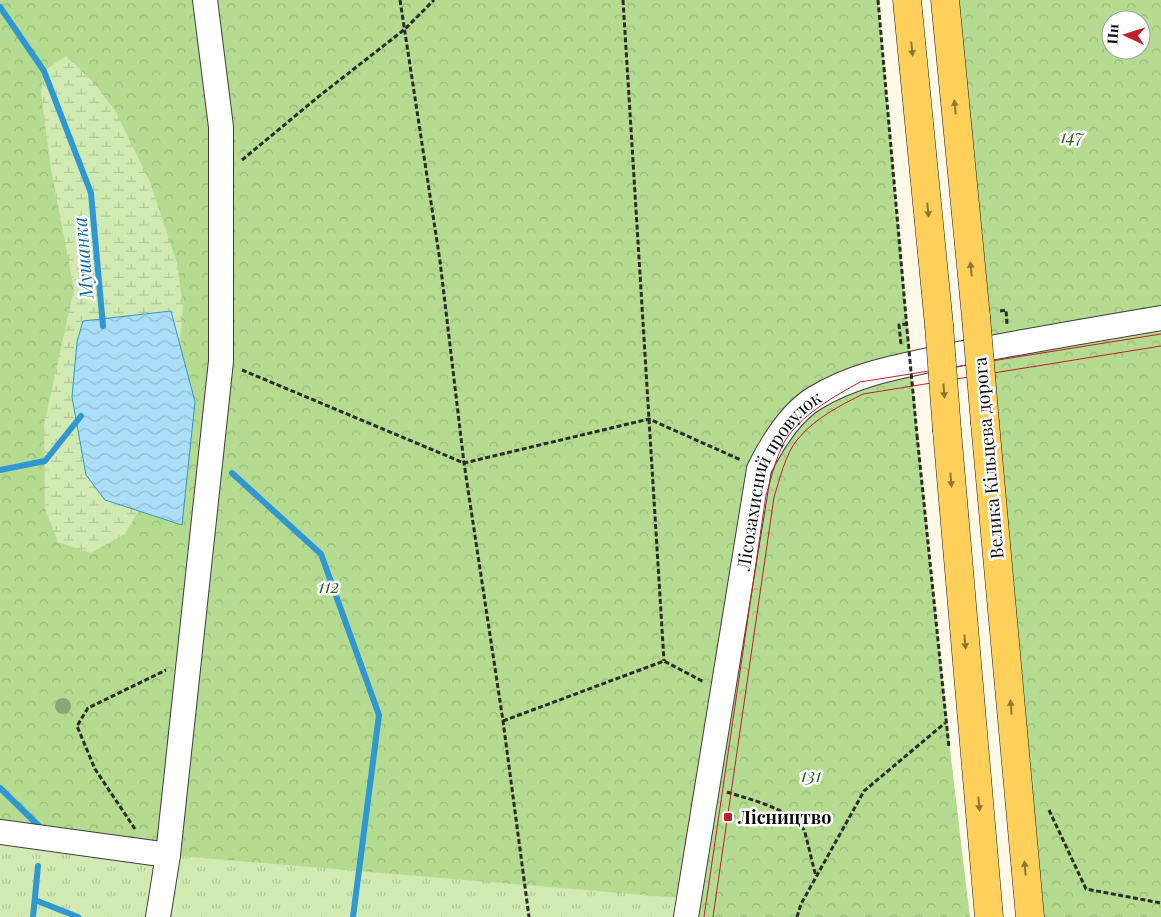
<svg xmlns="http://www.w3.org/2000/svg" width="1161" height="917" viewBox="0 0 1161 917" font-family="'Playfair Display',serif">
<style>
.forest{fill:url(#forest-crowns);fill-rule:evenodd}
.wetland{fill:url(#wetland-marsh)}
.park{fill:url(#park-tufts)}
.water{fill:url(#water-waves);stroke:#2f97d1}
.lines{fill:none;stroke-linecap:round;stroke-linejoin:round}
.stream{stroke:#2f97d1;stroke-width:6}
.minor-casing{stroke:#3d3d3d;stroke-width:26}
.major-casing{stroke:#1b1b1b;stroke-width:29}
.path{stroke:#2c2c2c;stroke-width:3;stroke-dasharray:5 2.5;stroke-linecap:butt}
.minor{stroke:#fff;stroke-width:24}
.major{stroke:#fecf59;stroke-width:28}
.tram{stroke:#be1f2d;stroke-width:1}
.major-bridge-casing{stroke:#1b1b1b;stroke-width:29;stroke-linecap:butt}
.path-bridge{stroke:#2c2c2c;stroke-width:3;stroke-dasharray:5 2.5;stroke-linecap:butt}
.major-bridge{stroke:#fecf59;stroke-width:28}
.tree{fill:#8ba677}
.oneway{fill:#907635}
.poi-dot{fill:#be1f2d;stroke:#fff;stroke-width:2}
.labels{text-anchor:middle;dominant-baseline:central;stroke-width:5;stroke-linejoin:round;paint-order:stroke}
.park-label{font-size:18px;font-style:italic;fill:#2c631a;stroke:#fff}
.street-label{font-size:18px;fill:#0a0a0a;stroke:#fff}
.poi-label{font-size:18px;font-weight:bold;fill:#0a0a0a;stroke:#fff;text-anchor:start}
.water-label{font-size:19px;font-style:italic;fill:#11679f;stroke:#fff}
</style>
<defs>
<pattern id="forest-crowns" width="20" height="18" patternUnits="userSpaceOnUse" patternTransform="scale(1.25)"><rect width="20" height="18" fill="#b5db90"/><path d="M2 6a3 3 0 1 1 6 0M12 15a3 3 0 1 1 6 0" fill="none" stroke="#9abb7b"/></pattern>
<pattern id="wetland-marsh" width="20" height="14" patternUnits="userSpaceOnUse" patternTransform="scale(1.25)"><rect width="20" height="14" fill="#d1eab1"/><path d="M1 5h8M5 5V1M11 12h8M15 12V8" fill="none" stroke="#b2c797"/></pattern>
<pattern id="park-tufts" width="24" height="20" patternUnits="userSpaceOnUse" patternTransform="scale(1.25)"><rect width="24" height="20" fill="#d1eab1"/><path d="M3 7l-1-3M5 7V3M7 7l1-3M15 17l-1-3M17 17v-4M19 17l1-3" fill="none" stroke="#b2c797"/></pattern>
<pattern id="water-waves" width="16" height="10" patternUnits="userSpaceOnUse" patternTransform="scale(1.25)"><rect width="16" height="10" fill="#abdef8"/><path d="M0 5q4-4 8 0t8 0" fill="none" stroke="#92bdd3"/></pattern>
</defs>
<rect width="100%" height="100%" fill="#fff9e8"/>
<g class="forest">
<path d="M 0,0 L 878,0 C 905,306 932,612 970,917 L 0,917 Z"/>
<path d="M 945,0 L 1161,0 L 1161,917 L 1030,917 ZM 1111,20 L 1141,20 L 1141,50 L 1111,50 Z"/>
</g>
<path class="wetland" d="M 66,56 L 93,82 L 115,110 L 150,182 L 177,263 L 183,305 L 178,378 L 151,490 L 125,534 L 91,553 L 58,542 L 45,509 L 44,425 L 74,289 L 51,169 L 41,94 L 44,71 Z"/>
<path class="park" d="M 0,832 L 168,855 L 681,898 L 682,917 L 0,917 Z"/>
<path class="water" d="M 171,311 L 195,402 L 182,525 L 105,500 L 86,475 L 72,397 L 77,342 L 83,321 Z"/>
<g class="lines">
<g class="stream">
<path d="M 0,7 L 44,71 L 91,193 L 103,326"/>
<path d="M 0,470 L 45,461 L 81,416"/>
<path d="M 232,473 L 321,554 L 379,715 L 353,917"/>
<path d="M 0,788 L 38,825"/>
<path d="M 35,900 L 78,917"/>
<path d="M 33,917 L 38,866"/>
</g>
<g class="minor-casing">
<g id="minor">
<path d="M 0,832 L 168,855"/>
<path d="M 158,917 L 168,855 L 221,361 L 221,127 L 205,0"/>
<path id="s1" d="M 686,917 L 759,469 C 772,443 790,413 815,398 C 856,373 902,366 948,356 C 1019,342 1090,330 1161,318"/>
</g>
</g>
<g class="major-casing">
<g id="major">
<path d="M 907,0 L 939,325"/>
<path d="M 945,0 L 976,317"/>
<path d="M 985,423 L 1030,917"/>
<path d="M 947,431 L 989,917"/>
</g>
</g>
<g class="path">
<path d="M 400,0 L 440,261 L 464,463 L 503,721 L 529,917"/>
<path d="M 623,0 L 664,661"/>
<path d="M 878,0 L 907,329"/>
<path d="M 242,160 L 318,97 L 405,29 L 434,0"/>
<path d="M 1000,311 L 1006,310 L 1007,324"/>
<path d="M 901,344 L 899,325 L 906,324"/>
<path d="M 242,370 L 464,463 L 649,419 L 741,460"/>
<path d="M 917,435 L 949,748"/>
<path d="M 503,721 L 664,661 L 704,682"/>
<path d="M 727,792 C 751,800 789,808 804,830 C 806,834 813,867 816,876"/>
<path d="M 1049,810 L 1086,889 L 1161,903"/>
<path d="M 135,829 L 95,769 L 77,726 L 88,708 L 166,670"/>
<path d="M 797,917 L 801,904 L 864,791 L 945,723"/>
</g>
<use href="#minor" class="minor"/>
<use href="#major" class="major"/>
<g class="tram">
<path d="M 704,917 L 766,495 C 772,476 777,452 788,436 C 806,412 835,396 860,382 L 1161,334"/>
<path d="M 713,917 L 774,497 C 780,479 785,455 797,440 C 814,419 839,406 863,394 L 1161,346"/>
</g>
<g class="major-bridge-casing">
<g id="major-bridge">
<path d="M 976,317 L 985,423"/>
<path d="M 939,325 L 947,431"/>
</g>
</g>
<path class="path-bridge" d="M 907,329 L 917,435"/>
<use href="#major-bridge" class="major-bridge"/>
</g>
<circle class="tree" cx="63" cy="706" r="8"/>
<defs><path id="oneway-solid" d="M-6-.8H1V-3.2L6.5 0L1 3.2V.8H-6Z" transform="scale(1.25)"/></defs>
<g class="oneway">
<use href="#oneway-solid" transform="translate(912 49) rotate(84)"/>
<use href="#oneway-solid" transform="translate(955 107) rotate(-96)"/>
<use href="#oneway-solid" transform="translate(928 210) rotate(84)"/>
<use href="#oneway-solid" transform="translate(971 269) rotate(-96)"/>
<use href="#oneway-solid" transform="translate(944 391) rotate(86)"/>
<use href="#oneway-solid" transform="translate(951 480) rotate(85)"/>
<use href="#oneway-solid" transform="translate(965 642) rotate(85)"/>
<use href="#oneway-solid" transform="translate(1011 707) rotate(-95)"/>
<use href="#oneway-solid" transform="translate(979 804) rotate(85)"/>
<use href="#oneway-solid" transform="translate(1025 868) rotate(-95)"/>
</g>
<rect class="poi-dot" x="723" y="812" width="10" height="10" rx="2.5"/>
<g class="labels">
<g class="park-label">
<text x="1072" y="136">147</text>
<text x="329" y="586">112</text>
<text x="811" y="775">131</text>
</g>
<g class="street-label">
<text transform="translate(988 458) rotate(-95)">Велика Кільцева дорога</text>
<text stroke="none"><textPath href="#s1" startOffset="451">Лісозахисний провулок</textPath></text>
</g>
<g class="poi-label">
<text x="738" y="817">Лісництво</text>
</g>
<g class="water-label">
<text transform="translate(82 258) rotate(-95)">Мушанка</text>
</g>
</g>
<g transform="translate(1126 35) rotate(274)"><circle r="24" fill="#ffffff" stroke="#9d9d9d"/>
<path d="M0-4L9 19L0 12L-9 19Z" fill="#be1f2d"/>
<text y="-8" font-size="14" font-weight="bold" text-anchor="middle" fill="#0a0a0a">Пн</text>
</g>
</svg>
